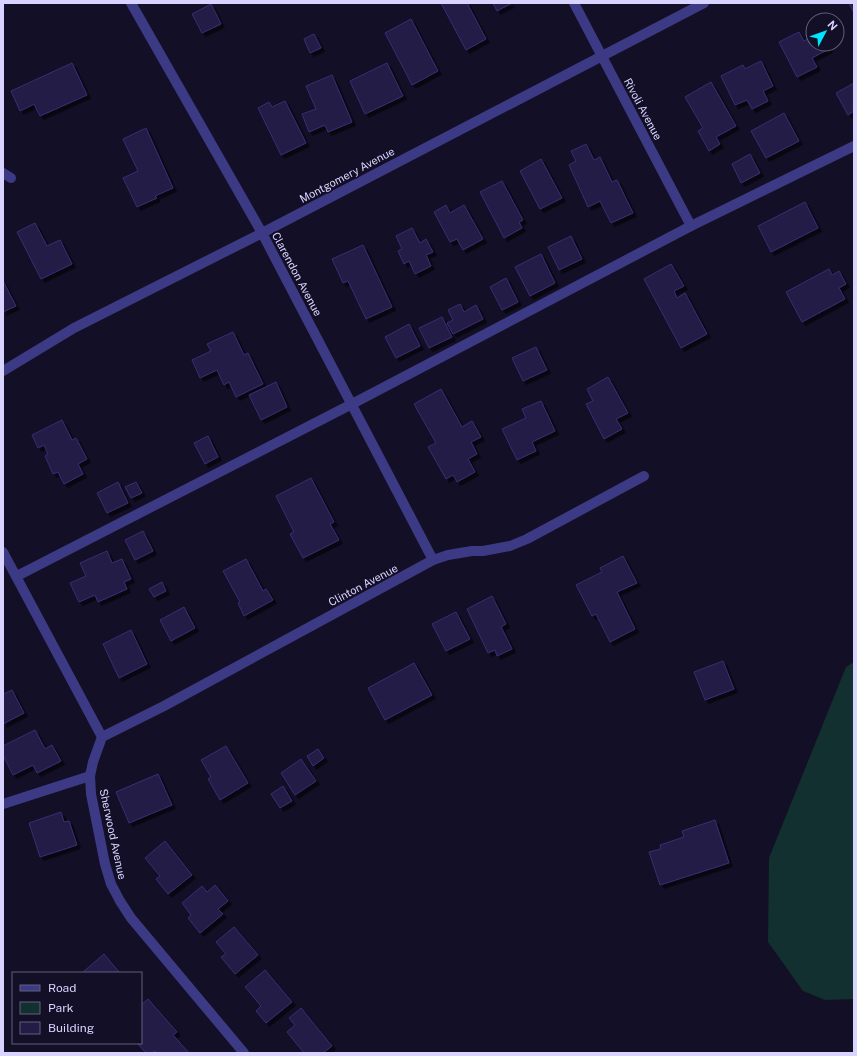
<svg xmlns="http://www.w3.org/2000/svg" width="857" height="1056" viewBox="0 0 857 1056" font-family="'Public Sans',sans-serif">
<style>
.green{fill:#12302f}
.building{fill:#241b47;stroke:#3b2d73;filter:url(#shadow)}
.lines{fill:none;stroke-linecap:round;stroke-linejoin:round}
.service{stroke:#3d3a85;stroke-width:10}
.minor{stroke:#3d3a85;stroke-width:10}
.labels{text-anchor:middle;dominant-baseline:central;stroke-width:3.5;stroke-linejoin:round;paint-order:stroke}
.street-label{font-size:11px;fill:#d9d4ff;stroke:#130f26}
</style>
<defs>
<filter id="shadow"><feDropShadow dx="3.5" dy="3.5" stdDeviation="0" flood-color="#0009"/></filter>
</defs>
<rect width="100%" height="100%" fill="#130f26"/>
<path class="green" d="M 854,662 L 854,999 L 825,1000 L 803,991 L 768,942 L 769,858 L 846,667 Z"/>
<g class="building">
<path d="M 441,3 L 467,3 L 486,39 L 466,50 Z"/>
<path d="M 493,3 L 512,3 L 497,11 Z"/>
<path d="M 849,3 L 854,3 L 854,13 Z"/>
<path d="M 211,4 L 221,24 L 202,33 L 192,14 Z"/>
<path d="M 411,19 L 438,71 L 412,85 L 385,33 Z"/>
<path d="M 799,32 L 804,41 L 813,36 L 813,44 L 826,44 L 829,49 L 812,58 L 817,67 L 797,77 L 779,42 Z"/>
<path d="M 314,34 L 321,48 L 310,53 L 304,39 Z"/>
<path d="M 761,61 L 773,86 L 763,91 L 768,101 L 752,109 L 747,100 L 735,105 L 721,76 L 743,65 L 745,69 Z"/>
<path d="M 72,63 L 87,95 L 40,116 L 34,104 L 20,111 L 11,91 Z"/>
<path d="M 387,63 L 403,96 L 365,114 L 350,81 Z"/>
<path d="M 332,75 L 352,122 L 328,132 L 325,125 L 309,132 L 302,114 L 316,109 L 306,86 Z"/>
<path d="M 711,82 L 736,126 L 716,137 L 720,144 L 709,151 L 698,131 L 703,128 L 685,97 Z"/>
<path d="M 854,83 L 854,111 L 848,115 L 836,93 Z"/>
<path d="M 285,101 L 306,143 L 281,155 L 258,108 L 269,102 L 272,107 Z"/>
<path d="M 784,113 L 799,141 L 766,158 L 751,131 Z"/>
<path d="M 146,128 L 173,188 L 155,196 L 157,198 L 137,207 L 123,178 L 138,171 L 123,139 Z"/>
<path d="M 586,144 L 594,160 L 600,157 L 612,182 L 617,180 L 633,213 L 611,223 L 600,201 L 588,207 L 569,165 L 576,161 L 571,151 Z"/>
<path d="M 750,154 L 760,173 L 741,183 L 732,164 Z"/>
<path d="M 541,159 L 562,198 L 540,209 L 520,171 Z"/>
<path d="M 502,181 L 523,220 L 519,222 L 522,228 L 504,238 L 480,192 Z"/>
<path d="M 805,202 L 818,228 L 771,252 L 758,226 Z"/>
<path d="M 446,205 L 450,213 L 464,205 L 483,239 L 463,250 L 457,239 L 450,242 L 434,212 Z"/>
<path d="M 35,223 L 47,246 L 60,240 L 72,264 L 41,279 L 17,232 Z"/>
<path d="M 412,228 L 420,243 L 426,239 L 433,252 L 426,255 L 431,266 L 415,274 L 409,261 L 404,264 L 398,251 L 402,249 L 396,236 Z"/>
<path d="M 571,236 L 582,259 L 559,270 L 548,247 Z"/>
<path d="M 363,245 L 392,307 L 366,319 L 348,281 L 343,283 L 332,259 Z"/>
<path d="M 541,254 L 555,283 L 530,296 L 515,267 Z"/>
<path d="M 671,264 L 684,286 L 674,291 L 677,298 L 685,293 L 707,334 L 681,348 L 644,279 Z"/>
<path d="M 829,269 L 832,275 L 839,271 L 846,284 L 839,288 L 845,299 L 802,322 L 786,292 Z"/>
<path d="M 506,278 L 518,302 L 502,310 L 490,287 Z"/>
<path d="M 3,281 L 16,306 L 3,312 Z"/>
<path d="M 460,304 L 464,312 L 476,305 L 483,319 L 453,334 L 447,323 L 453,320 L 448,310 Z"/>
<path d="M 442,317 L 452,337 L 429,348 L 419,328 Z"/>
<path d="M 409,324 L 420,346 L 396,358 L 385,337 Z"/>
<path d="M 233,332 L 244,355 L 248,353 L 263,384 L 236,397 L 229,382 L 224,385 L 217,370 L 200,378 L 192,360 L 211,351 L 207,344 Z"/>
<path d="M 536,347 L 547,370 L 523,381 L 512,358 Z"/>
<path d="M 608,377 L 628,413 L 616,419 L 622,429 L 604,439 L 586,404 L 593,401 L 587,389 Z"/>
<path d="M 276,382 L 287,407 L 261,420 L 249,395 Z"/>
<path d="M 441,389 L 462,427 L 472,421 L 481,437 L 471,442 L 477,454 L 468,459 L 475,472 L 457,482 L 453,475 L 446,479 L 428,447 L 436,443 L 414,404 Z"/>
<path d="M 541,401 L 555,431 L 532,442 L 536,451 L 517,460 L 502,429 L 526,418 L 522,409 Z"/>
<path d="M 62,420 L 72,440 L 76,438 L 87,459 L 78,464 L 83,474 L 64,484 L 58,472 L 53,474 L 45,456 L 48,454 L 44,445 L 38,448 L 32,435 Z"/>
<path d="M 208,436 L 218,457 L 205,464 L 194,443 Z"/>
<path d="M 311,478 L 334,522 L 330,524 L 339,540 L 303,558 L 290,534 L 294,532 L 276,496 Z"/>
<path d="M 118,482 L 128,503 L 107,513 L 97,493 Z"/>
<path d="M 136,482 L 142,493 L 131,498 L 125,487 Z"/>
<path d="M 143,531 L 153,551 L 135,560 L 125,540 Z"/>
<path d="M 107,551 L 112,563 L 122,559 L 131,579 L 124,582 L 127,589 L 98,602 L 95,595 L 79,602 L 70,583 L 86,576 L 80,563 Z"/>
<path d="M 623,556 L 637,583 L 617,592 L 635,629 L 610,642 L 596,614 L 592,616 L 576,585 L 602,572 L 600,568 Z"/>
<path d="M 246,559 L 263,591 L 266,589 L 273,600 L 244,616 L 238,603 L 240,602 L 223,571 Z"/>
<path d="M 162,582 L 166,591 L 154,597 L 149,589 Z"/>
<path d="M 492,596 L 506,624 L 501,627 L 512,649 L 497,656 L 495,650 L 488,653 L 467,609 Z"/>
<path d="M 184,607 L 195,628 L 171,641 L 160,620 Z"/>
<path d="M 456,612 L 470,639 L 446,651 L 432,624 Z"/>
<path d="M 131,630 L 147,664 L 119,678 L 103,644 Z"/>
<path d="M 723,661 L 734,689 L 705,700 L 694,672 Z"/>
<path d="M 414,663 L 432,695 L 385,720 L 368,688 Z"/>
<path d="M 12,690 L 24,713 L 3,724 L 3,693 L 4,694 Z"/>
<path d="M 35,730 L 45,749 L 52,745 L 61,761 L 37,773 L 33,765 L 13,775 L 3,755 L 3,746 Z"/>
<path d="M 226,746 L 248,783 L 220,800 L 208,779 L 211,777 L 201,760 Z"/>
<path d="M 318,749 L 324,758 L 313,766 L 307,756 Z"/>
<path d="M 301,759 L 316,781 L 295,795 L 281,773 Z"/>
<path d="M 158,774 L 172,805 L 129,823 L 116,792 Z"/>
<path d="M 283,786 L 292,801 L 280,808 L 271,794 Z"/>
<path d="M 61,812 L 64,822 L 69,821 L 77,845 L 40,857 L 29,823 Z"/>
<path d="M 715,820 L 729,863 L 660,885 L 649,852 L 661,849 L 660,845 L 684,837 L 682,831 Z"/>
<path d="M 165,841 L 192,875 L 168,894 L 156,879 L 160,876 L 145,858 Z"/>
<path d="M 215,885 L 228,901 L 218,909 L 223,914 L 200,933 L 188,918 L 191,915 L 182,903 L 202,886 L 207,892 Z"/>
<path d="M 234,927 L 258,955 L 235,974 L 221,957 L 226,954 L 216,942 Z"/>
<path d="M 104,954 L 120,973 L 84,973 L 83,972 Z"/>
<path d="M 265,970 L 292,1002 L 266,1023 L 256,1011 L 261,1006 L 245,987 Z"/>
<path d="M 148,999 L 177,1032 L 173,1035 L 189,1053 L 157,1053 L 155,1051 L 152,1053 L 146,1053 L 137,1043 L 141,1043 L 141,1005 Z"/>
<path d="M 301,1008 L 332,1046 L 323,1053 L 304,1053 L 287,1032 L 295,1025 L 289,1018 Z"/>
</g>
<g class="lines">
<path class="service" d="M 3,173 L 11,178"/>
<g class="minor">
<path d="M 131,3 L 262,233 L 433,560"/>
<path d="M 574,3 L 691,226"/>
<path d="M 3,371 L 74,328 L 262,233 L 704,3"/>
<path d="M 3,552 L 102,737 L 93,762 L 90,776 L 91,794 L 105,864 L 111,884 L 120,901 L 131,918 L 244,1053"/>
<path d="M 17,576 L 352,404 L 691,226 L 854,146"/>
<path d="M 102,737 L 164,706 L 433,560 L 448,555 L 472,551 L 483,551 L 510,546 L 527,539 L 644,476"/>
<path d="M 3,804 L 90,776"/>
</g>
</g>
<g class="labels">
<g class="street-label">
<text transform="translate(643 109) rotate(62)">Rivoli Avenue</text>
<text transform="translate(347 175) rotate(-28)">Montgomery Avenue</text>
<text transform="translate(297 274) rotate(62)">Clarendon Avenue</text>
<text transform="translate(363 585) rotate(-28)">Clinton Avenue</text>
<text transform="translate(113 834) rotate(78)">Sherwood Avenue</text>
</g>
</g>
<rect width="857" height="1056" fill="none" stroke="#d9d4ff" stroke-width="8"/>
<rect x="12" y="972" width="130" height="72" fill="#130f26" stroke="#625e7d"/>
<rect x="20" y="985" width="20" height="6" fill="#3d3a85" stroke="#625e7d"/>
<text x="48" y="992" font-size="12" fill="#d9d4ff">Road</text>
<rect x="20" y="1002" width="20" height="12" fill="#12302f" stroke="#625e7d"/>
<text x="48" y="1012" font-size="12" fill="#d9d4ff">Park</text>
<rect x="20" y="1022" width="20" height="12" fill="#241b47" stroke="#625e7d"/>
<text x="48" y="1032" font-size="12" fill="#d9d4ff">Building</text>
<g transform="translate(825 32) rotate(49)"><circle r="19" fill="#130f26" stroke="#625e7d"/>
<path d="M0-3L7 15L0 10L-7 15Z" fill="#00e5ff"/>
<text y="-6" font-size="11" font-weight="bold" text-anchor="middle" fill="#d9d4ff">N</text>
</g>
</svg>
